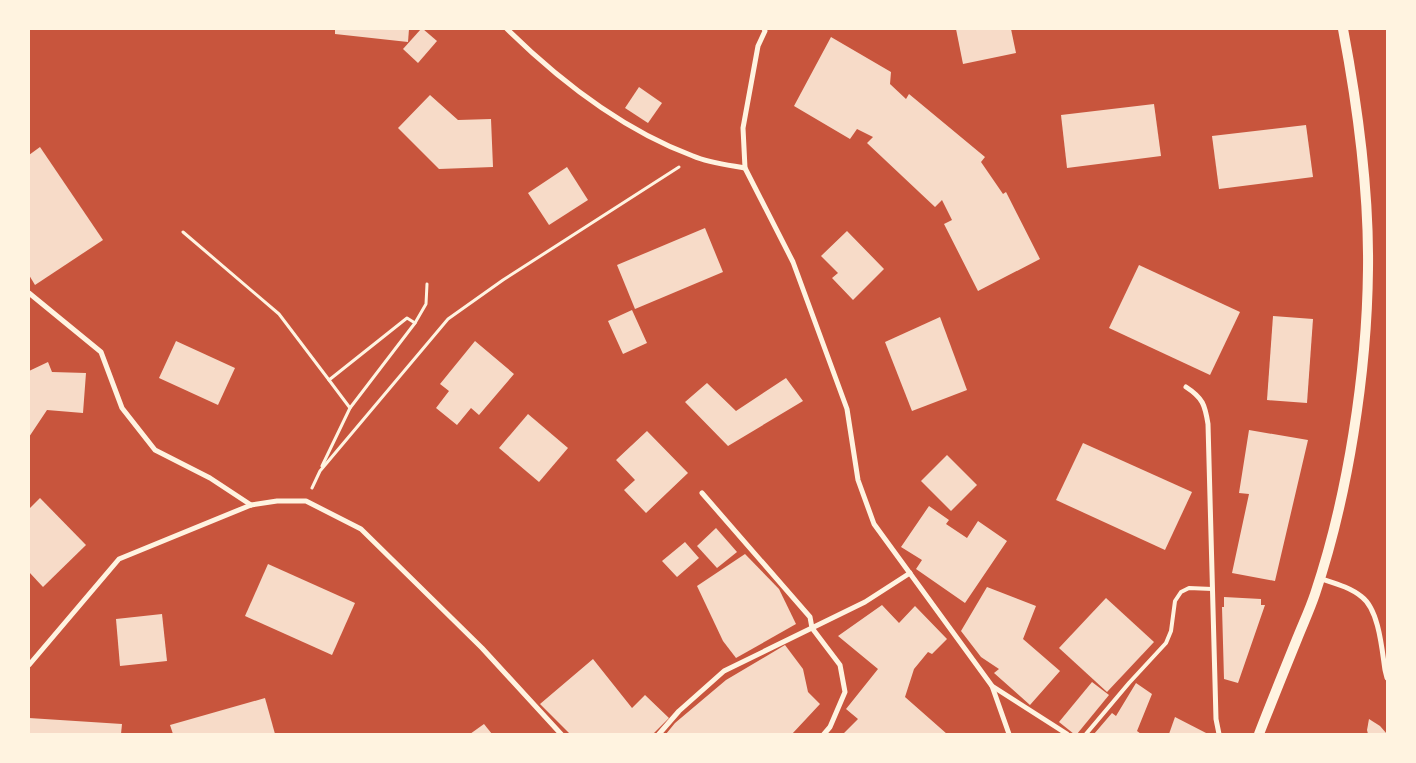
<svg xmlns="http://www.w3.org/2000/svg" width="1416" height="763" viewBox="0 0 1416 763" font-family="Signika,sans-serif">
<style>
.building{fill:#f7dbc8}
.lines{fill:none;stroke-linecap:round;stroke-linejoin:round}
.path{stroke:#fff3e0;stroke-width:3}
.service{stroke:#fff3e0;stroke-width:4}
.minor{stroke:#fff3e0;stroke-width:5}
.secondary{stroke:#fff3e0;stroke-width:10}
</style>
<rect width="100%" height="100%" fill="#c8553d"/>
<g class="building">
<path d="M 335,29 L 409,29 L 408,42 L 335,34 Z"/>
<path d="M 421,29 L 423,29 L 437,41 L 418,63 L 403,49 Z"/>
<path d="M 956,29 L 1011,29 L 1016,53 L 963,64 Z"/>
<path d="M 831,37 L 891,72 L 890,84 L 906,99 L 909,94 L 985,157 L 981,162 L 1003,194 L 1006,192 L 1040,259 L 978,291 L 944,224 L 952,220 L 942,200 L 935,207 L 867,143 L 873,137 L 857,129 L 850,139 L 794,106 Z"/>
<path d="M 639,87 L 662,103 L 648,123 L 625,108 Z"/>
<path d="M 430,95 L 458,120 L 491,119 L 493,167 L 439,169 L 398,128 Z"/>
<path d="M 1154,104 L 1161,156 L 1067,168 L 1061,115 Z"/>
<path d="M 1306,125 L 1313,177 L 1219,189 L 1212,136 Z"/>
<path d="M 40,147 L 103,240 L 35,285 L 29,275 L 29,155 Z"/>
<path d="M 567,167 L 588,200 L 549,225 L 528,193 Z"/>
<path d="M 705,228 L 723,272 L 635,309 L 617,265 Z"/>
<path d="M 847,231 L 884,269 L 853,300 L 832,278 L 838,273 L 821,256 Z"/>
<path d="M 1139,265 L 1240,312 L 1210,375 L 1109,328 Z"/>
<path d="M 632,310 L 647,343 L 623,354 L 608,321 Z"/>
<path d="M 1273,316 L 1313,319 L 1307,403 L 1267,400 Z"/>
<path d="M 940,317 L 967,390 L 912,411 L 885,342 Z"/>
<path d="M 176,341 L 235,368 L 218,405 L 159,378 Z"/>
<path d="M 475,341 L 514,374 L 479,415 L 471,408 L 457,425 L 436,408 L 449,391 L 440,384 Z"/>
<path d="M 48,362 L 52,372 L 86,373 L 83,413 L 47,410 L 29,437 L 29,371 Z"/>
<path d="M 786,378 L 803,401 L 728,446 L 685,402 L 707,383 L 736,411 Z"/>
<path d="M 528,414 L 568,448 L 539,482 L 499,448 Z"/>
<path d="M 1249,430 L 1308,440 L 1275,581 L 1232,573 L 1249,494 L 1239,493 Z"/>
<path d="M 647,431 L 688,473 L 646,513 L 624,490 L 635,480 L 616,460 Z"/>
<path d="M 1083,443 L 1192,492 L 1165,550 L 1056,500 Z"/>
<path d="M 947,455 L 977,485 L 951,511 L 921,481 Z"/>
<path d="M 40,498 L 86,545 L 43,587 L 29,572 L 29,509 Z"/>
<path d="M 929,506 L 949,520 L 946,524 L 967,538 L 978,521 L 1007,541 L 965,603 L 916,569 L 922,560 L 901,547 Z"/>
<path d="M 716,528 L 737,552 L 717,568 L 697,546 Z"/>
<path d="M 685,542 L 699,558 L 677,577 L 662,561 Z"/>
<path d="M 745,554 L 779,589 L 796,624 L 736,658 L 723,641 L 697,586 Z"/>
<path d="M 268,564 L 355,603 L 332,655 L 245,616 Z"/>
<path d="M 987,587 L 1036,606 L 1023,639 L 1060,671 L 1030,705 L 994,673 L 999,669 L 981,657 L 961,631 Z"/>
<path d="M 1224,597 L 1261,599 L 1261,605 L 1265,605 L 1238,683 L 1224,679 L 1222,607 L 1224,607 Z"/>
<path d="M 1106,598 L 1154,642 L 1107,692 L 1059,648 Z"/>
<path d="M 882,605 L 899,623 L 915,606 L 947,639 L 932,654 L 928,652 L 914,669 L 905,697 L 947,734 L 843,734 L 858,719 L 846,709 L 878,669 L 838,636 Z"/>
<path d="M 162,614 L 167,661 L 120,666 L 116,619 Z"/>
<path d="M 785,645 L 803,669 L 808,692 L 820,704 L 792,734 L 666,734 L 675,723 L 726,680 Z"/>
<path d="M 593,659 L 632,708 L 645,695 L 669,718 L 653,734 L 570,734 L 540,704 Z"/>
<path d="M 1092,682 L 1109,695 L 1077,734 L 1074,734 L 1059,722 Z"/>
<path d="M 1136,683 L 1152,694 L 1137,731 L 1141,734 L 1094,734 L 1112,713 L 1116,716 Z"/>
<path d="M 265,698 L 275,734 L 173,734 L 170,725 Z"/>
<path d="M 1175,717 L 1208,734 L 1169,734 Z"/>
<path d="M 29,718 L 122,724 L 121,734 L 29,734 Z"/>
<path d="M 1369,719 L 1380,726 L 1387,734 L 1368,734 L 1367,730 Z"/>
<path d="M 484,724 L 492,734 L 470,734 Z"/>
</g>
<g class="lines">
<g class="path">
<path d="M 183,232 L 279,314 L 329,380 L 407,318 L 415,323 L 350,408 L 322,466"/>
<path d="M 415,323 L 426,304 L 427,284"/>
<path d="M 329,380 L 350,408"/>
<path d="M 312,488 L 320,471 L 448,319 L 503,280 L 679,167"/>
</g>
<path class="service" d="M 1086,734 L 1129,683 L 1166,643 L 1171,631 L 1175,601 L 1181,592 L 1189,588 L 1212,589"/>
<g class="minor">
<path d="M 507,29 C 560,81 623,130 693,156 C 709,163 728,165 745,168"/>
<path d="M 764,29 L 765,31 L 758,46 L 743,128 L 745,168 L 793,262 L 847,409 L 858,480 L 874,524 L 992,686 L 1067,734"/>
<path d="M 29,293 L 101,352 L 122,408 L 155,450 L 210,478 L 251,505"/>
<path d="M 1186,387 C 1203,398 1205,405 1208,424 L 1216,719 L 1219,734"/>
<path d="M 702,493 L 810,617 L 812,628 L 840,665 L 845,692 L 830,727 L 824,734"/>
<path d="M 1319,578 C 1334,583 1350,587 1362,597 C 1379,610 1382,650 1385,670 L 1387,678"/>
<path d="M 29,665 L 119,559 L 251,505 L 277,501 L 306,501 L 361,529 L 482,648 L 561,734"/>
<path d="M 992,686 L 1009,734"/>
<path d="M 659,734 L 679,711 L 724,671 L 865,602 L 910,573"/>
</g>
<path class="secondary" d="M 1259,734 C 1271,703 1284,671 1297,639 C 1303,624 1310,609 1315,594 C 1348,496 1367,372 1368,269 C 1369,189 1358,108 1343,29"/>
</g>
<rect width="1416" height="763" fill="none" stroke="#fff3e0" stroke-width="60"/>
</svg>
